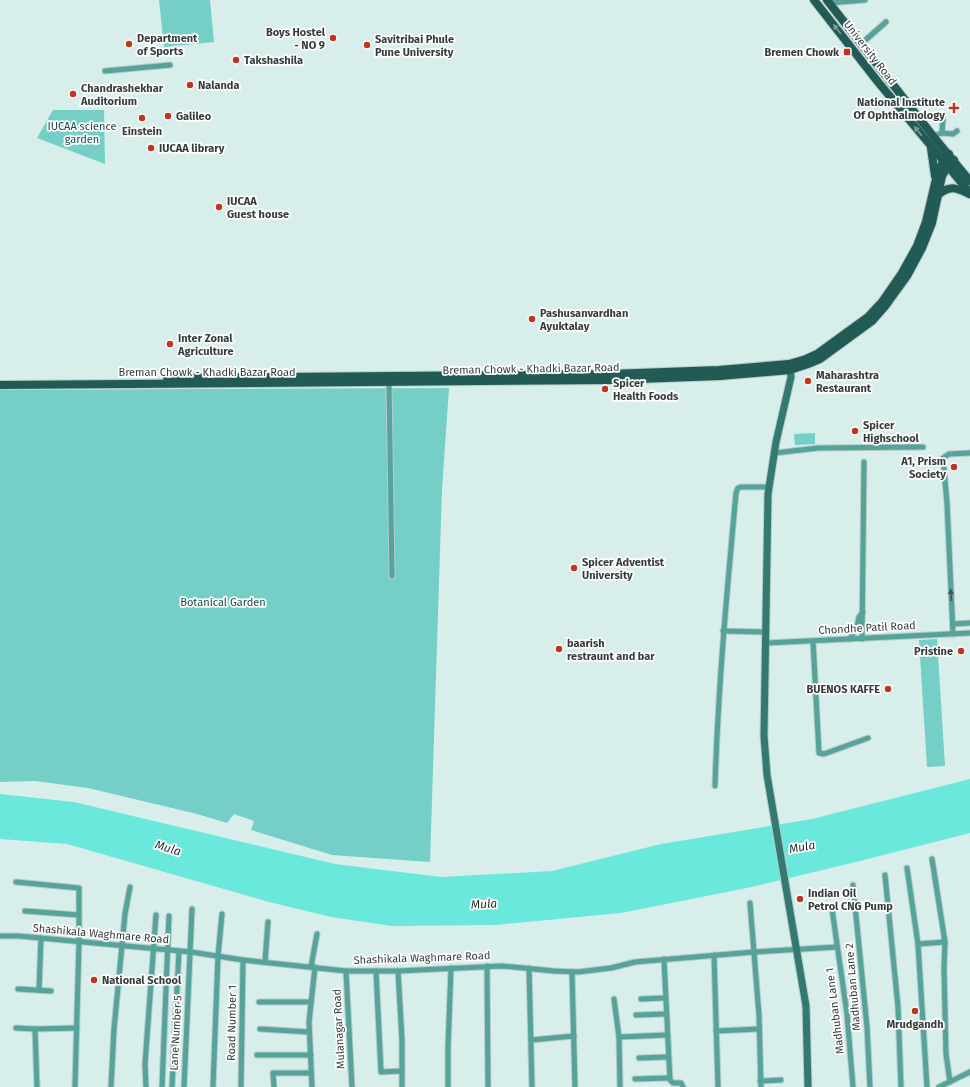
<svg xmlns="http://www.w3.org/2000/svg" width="970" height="1087" viewBox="0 0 970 1087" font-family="'Fira Sans',sans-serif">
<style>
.green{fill:#76cfc6}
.water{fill:#6ae8dc}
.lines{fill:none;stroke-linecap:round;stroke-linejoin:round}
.street-casing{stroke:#b7cbc8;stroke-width:7}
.secondary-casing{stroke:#b7cbc8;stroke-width:9}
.primary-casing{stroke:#b7cbc8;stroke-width:10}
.street{stroke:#56a39c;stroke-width:5}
.secondary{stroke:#337972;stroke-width:7}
.primary{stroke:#225a55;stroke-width:8}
.oneway{fill:#7a9c99}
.oneway2{fill:#3c5654}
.poi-dot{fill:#c0351e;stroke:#fff;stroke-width:1.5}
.labels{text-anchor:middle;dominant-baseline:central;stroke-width:3.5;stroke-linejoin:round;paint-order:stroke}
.poi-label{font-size:11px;font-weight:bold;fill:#343d3c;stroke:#fff;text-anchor:start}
.street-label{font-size:11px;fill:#343d3c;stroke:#fff}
.park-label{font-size:11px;fill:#124b47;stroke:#fff}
.water-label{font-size:12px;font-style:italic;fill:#1c3230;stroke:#fff}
</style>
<rect width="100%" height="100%" fill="#d8eeeb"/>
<g class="green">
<path d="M 159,0 L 210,0 L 214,42 L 164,47 Z"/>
<path d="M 53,110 L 104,110 L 105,164 L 37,138 Z"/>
<path d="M 449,388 L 442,489 L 430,862 L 332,855 L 251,830 L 254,821 L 234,814 L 227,823 L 197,814 L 88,788 L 35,781 L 0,782 L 0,390 Z"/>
<path d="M 815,433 L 815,444 L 795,445 L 794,434 Z"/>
<path d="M 937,639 L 945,766 L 927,767 L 919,640 Z"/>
</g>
<path class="water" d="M 970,779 L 970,833 L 856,862 L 747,888 L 621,913 L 495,925 L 392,926 L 331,917 L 269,902 L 67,844 L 0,839 L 0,794 L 74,802 L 335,864 L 441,877 L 552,871 L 661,844 L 812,819 Z"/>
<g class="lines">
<g class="street-casing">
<g id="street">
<path d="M 829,3 L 865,0"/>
<path d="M 861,44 L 886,22"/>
<path d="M 105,71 L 170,65"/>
<path d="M 942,133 L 953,134 L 957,131"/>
<path d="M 933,136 L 942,133 L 943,119"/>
<path d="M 389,382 L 392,576"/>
<path d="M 775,453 L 818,448 L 923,447"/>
<path d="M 953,624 L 970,623"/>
<path d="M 723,631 L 766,632"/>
<path d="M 953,634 L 947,503 L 943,458 L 949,454 L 970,453"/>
<path d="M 850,639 L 857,627 L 859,617 L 863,612"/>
<path d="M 862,639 L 864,462"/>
<path d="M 813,641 L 819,753 L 824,754 L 868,738"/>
<path d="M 766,643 L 970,633"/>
<path d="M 715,786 C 718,688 727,591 736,493 L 738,488 L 741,487 L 768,487"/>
<path d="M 932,859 L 945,942 L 944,968 L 946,1054 L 950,1082"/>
<path d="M 907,868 L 918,944 L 927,1087"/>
<path d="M 885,875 L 898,1007 L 901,1087"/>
<path d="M 16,882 L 79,888 L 79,942 L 75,1087"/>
<path d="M 853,885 L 867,1027 L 870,1087"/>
<path d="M 750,903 L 759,1015 L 761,1087"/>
<path d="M 832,909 L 847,1014 L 853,1087"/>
<path d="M 25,911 L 79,915"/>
<path d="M 0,936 L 19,936 L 191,952 L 243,960 L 346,971 L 398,971 L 502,966 L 554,971 L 578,972 L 611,968 L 635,962 L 754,952 L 837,947"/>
<path d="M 918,944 L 945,942"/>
<path d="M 714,955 L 718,1087"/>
<path d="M 664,959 L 670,1080 L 673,1083 L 681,1083 L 683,1087"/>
<path d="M 265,962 L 268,922"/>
<path d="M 487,966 L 488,1087"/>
<path d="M 311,967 L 317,934"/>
<path d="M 529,968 L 532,1087"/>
<path d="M 346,971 L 352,1087"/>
<path d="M 376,971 L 381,1072 L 402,1071"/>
<path d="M 398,971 L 402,1040 L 402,1087"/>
<path d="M 572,972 L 575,1087"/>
<path d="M 18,989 L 51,991"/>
<path d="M 39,990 L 41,938"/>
<path d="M 614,999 L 619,1037 L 620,1087"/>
<path d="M 641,999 L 665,998"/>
<path d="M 259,1002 L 311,1002"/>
<path d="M 636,1015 L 666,1014"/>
<path d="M 16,1028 L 35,1029 L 77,1028"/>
<path d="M 35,1029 L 37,1087"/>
<path d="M 260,1029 L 309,1032"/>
<path d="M 716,1031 L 759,1029"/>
<path d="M 619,1037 L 667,1035"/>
<path d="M 531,1040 L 574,1036"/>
<path d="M 257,1055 L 311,1055"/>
<path d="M 639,1058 L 668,1057"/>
<path d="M 635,1079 L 669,1078"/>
<path d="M 760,1081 L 781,1080"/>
<path d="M 111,1087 L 114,1029 L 125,914 L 130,887"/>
<path d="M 146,1087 L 145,1064 L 156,915"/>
<path d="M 162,1087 L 169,916"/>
<path d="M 172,1087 L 179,951"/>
<path d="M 184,1087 L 192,909"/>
<path d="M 213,1087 L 218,956 L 222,914"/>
<path d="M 241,1087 L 243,960"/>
<path d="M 274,1087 L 273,1073 L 311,1073"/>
<path d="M 312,1087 L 309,1022 L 315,967"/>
<path d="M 448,1087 L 448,1047 L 451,968"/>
<path d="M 939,1087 L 970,1072"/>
</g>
</g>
<g class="secondary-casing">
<path id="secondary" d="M 790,366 L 791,377 L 776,442 L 768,494 L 764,736 L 767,775 L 806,1006 L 808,1087"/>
</g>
<g class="primary-casing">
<g id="primary">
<path d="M 814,0 L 878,82 L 970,193"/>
<path d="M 827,0 L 933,136 L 970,181"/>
<path d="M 931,148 L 935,176"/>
<path d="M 939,194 C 951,185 957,188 969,194"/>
<path d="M 167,378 L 610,374 L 719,370 L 789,364 L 806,359 L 817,354 L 868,317 L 882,302 L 902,273 L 917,246 L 926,222 L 937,175 L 943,161 L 949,154"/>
<path d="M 0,385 L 610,380 L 720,376 L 790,370 L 808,364 L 820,359 L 872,321 L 886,305 L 907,276 L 922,248 L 932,223 L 942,176 L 948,166 L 954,160"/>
</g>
</g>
<use href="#street" class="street"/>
<use href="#secondary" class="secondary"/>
<use href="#primary" class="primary"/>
</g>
<defs><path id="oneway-solid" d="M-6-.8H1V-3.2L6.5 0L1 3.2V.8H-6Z"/></defs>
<g class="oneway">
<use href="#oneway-solid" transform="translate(837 29) rotate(-128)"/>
<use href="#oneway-solid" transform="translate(918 131) rotate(-129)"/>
</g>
<use class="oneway2" href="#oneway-solid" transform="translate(951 595) rotate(-94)"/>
<g class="poi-dot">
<circle cx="333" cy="38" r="4"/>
<circle cx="129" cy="44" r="4"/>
<circle cx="367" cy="45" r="4"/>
<rect x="843" y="48" width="8" height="8" rx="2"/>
<circle cx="236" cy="60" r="4"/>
<circle cx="190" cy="85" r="4"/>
<circle cx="73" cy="94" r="4"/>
<path d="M952 102h4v4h4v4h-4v4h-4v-4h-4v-4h4z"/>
<circle cx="168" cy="116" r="4"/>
<circle cx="142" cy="118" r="4"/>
<circle cx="151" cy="148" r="4"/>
<circle cx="219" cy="207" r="4"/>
<circle cx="532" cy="319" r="4"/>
<circle cx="170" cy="344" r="4"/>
<circle cx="808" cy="381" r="4"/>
<circle cx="605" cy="389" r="4"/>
<circle cx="855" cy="431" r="4"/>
<circle cx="954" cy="467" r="4"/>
<circle cx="574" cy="568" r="4"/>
<circle cx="559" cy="649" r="4"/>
<circle cx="961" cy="651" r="4"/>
<circle cx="888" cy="689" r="4"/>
<circle cx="800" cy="899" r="4"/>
<circle cx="94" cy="980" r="4"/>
<circle cx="915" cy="1011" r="4"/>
</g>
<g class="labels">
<g class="poi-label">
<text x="325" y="32" text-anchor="end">Boys Hostel<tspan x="325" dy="13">- NO 9</tspan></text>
<text x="137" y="38">Department<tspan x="137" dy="13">of Sports</tspan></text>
<text x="375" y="39">Savitribai Phule<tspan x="375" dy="13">Pune University</tspan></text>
<text x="839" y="52" text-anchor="end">Bremen Chowk</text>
<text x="244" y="60">Takshashila</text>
<text x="198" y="85">Nalanda</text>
<text x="81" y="88">Chandrashekhar<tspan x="81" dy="13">Auditorium</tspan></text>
<text x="945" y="102" text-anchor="end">National Institute<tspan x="945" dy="13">Of Ophthalmology</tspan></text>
<text x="176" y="116">Galileo</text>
<text x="142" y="131" text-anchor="middle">Einstein</text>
<text x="159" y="148">IUCAA library</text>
<text x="227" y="201">IUCAA<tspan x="227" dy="13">Guest house</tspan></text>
<text x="540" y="313">Pashusanvardhan<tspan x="540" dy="13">Ayuktalay</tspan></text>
<text x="178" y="338">Inter Zonal<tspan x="178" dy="13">Agriculture</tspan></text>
<text x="816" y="375">Maharashtra<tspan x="816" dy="13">Restaurant</tspan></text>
<text x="613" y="383">Spicer<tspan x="613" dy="13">Health Foods</tspan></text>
<text x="863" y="425">Spicer<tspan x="863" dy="13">Highschool</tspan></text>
<text x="946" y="461" text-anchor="end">A1, Prism<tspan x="946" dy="13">Society</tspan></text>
<text x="582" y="562">Spicer Adventist<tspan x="582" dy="13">University</tspan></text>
<text x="567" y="643">baarish<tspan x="567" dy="13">restraunt and bar</tspan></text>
<text x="953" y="651" text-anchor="end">Pristine</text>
<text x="880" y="689" text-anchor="end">BUENOS KAFFE</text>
<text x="808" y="893">Indian Oil<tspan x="808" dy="13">Petrol CNG Pump</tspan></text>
<text x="102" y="980">National School</text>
<text x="915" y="1024" text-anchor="middle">Mrudgandh</text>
</g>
<g class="street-label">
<text transform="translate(870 53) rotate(52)">University Road</text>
<text transform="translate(531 369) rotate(-1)">Breman Chowk - Khadki Bazar Road</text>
<text x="207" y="372">Breman Chowk - Khadki Bazar Road</text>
<text transform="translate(867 628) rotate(-3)">Chondhe Patil Road</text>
<text transform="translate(101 934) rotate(5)">Shashikala Waghmare Road</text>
<text transform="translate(422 958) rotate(-2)">Shashikala Waghmare Road</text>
<text transform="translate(853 987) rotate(-95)">Madhuban Lane 2</text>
<text transform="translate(835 1011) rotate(-97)">Madhuban Lane 1</text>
<text transform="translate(232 1023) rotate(-89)">Road Number 1</text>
<text transform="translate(339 1029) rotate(-93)">Mulanagar Road</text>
<text transform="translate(176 1033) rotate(-87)">Lane Number 5</text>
</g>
<g class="park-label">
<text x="82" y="126">IUCAA science<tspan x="82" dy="13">garden</tspan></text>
<text x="223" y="602">Botanical Garden</text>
</g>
<g class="water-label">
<text transform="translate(802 847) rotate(-10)">Mula</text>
<text transform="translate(168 848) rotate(17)">Mula</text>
<text transform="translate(484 904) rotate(-3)">Mula</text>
</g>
</g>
</svg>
